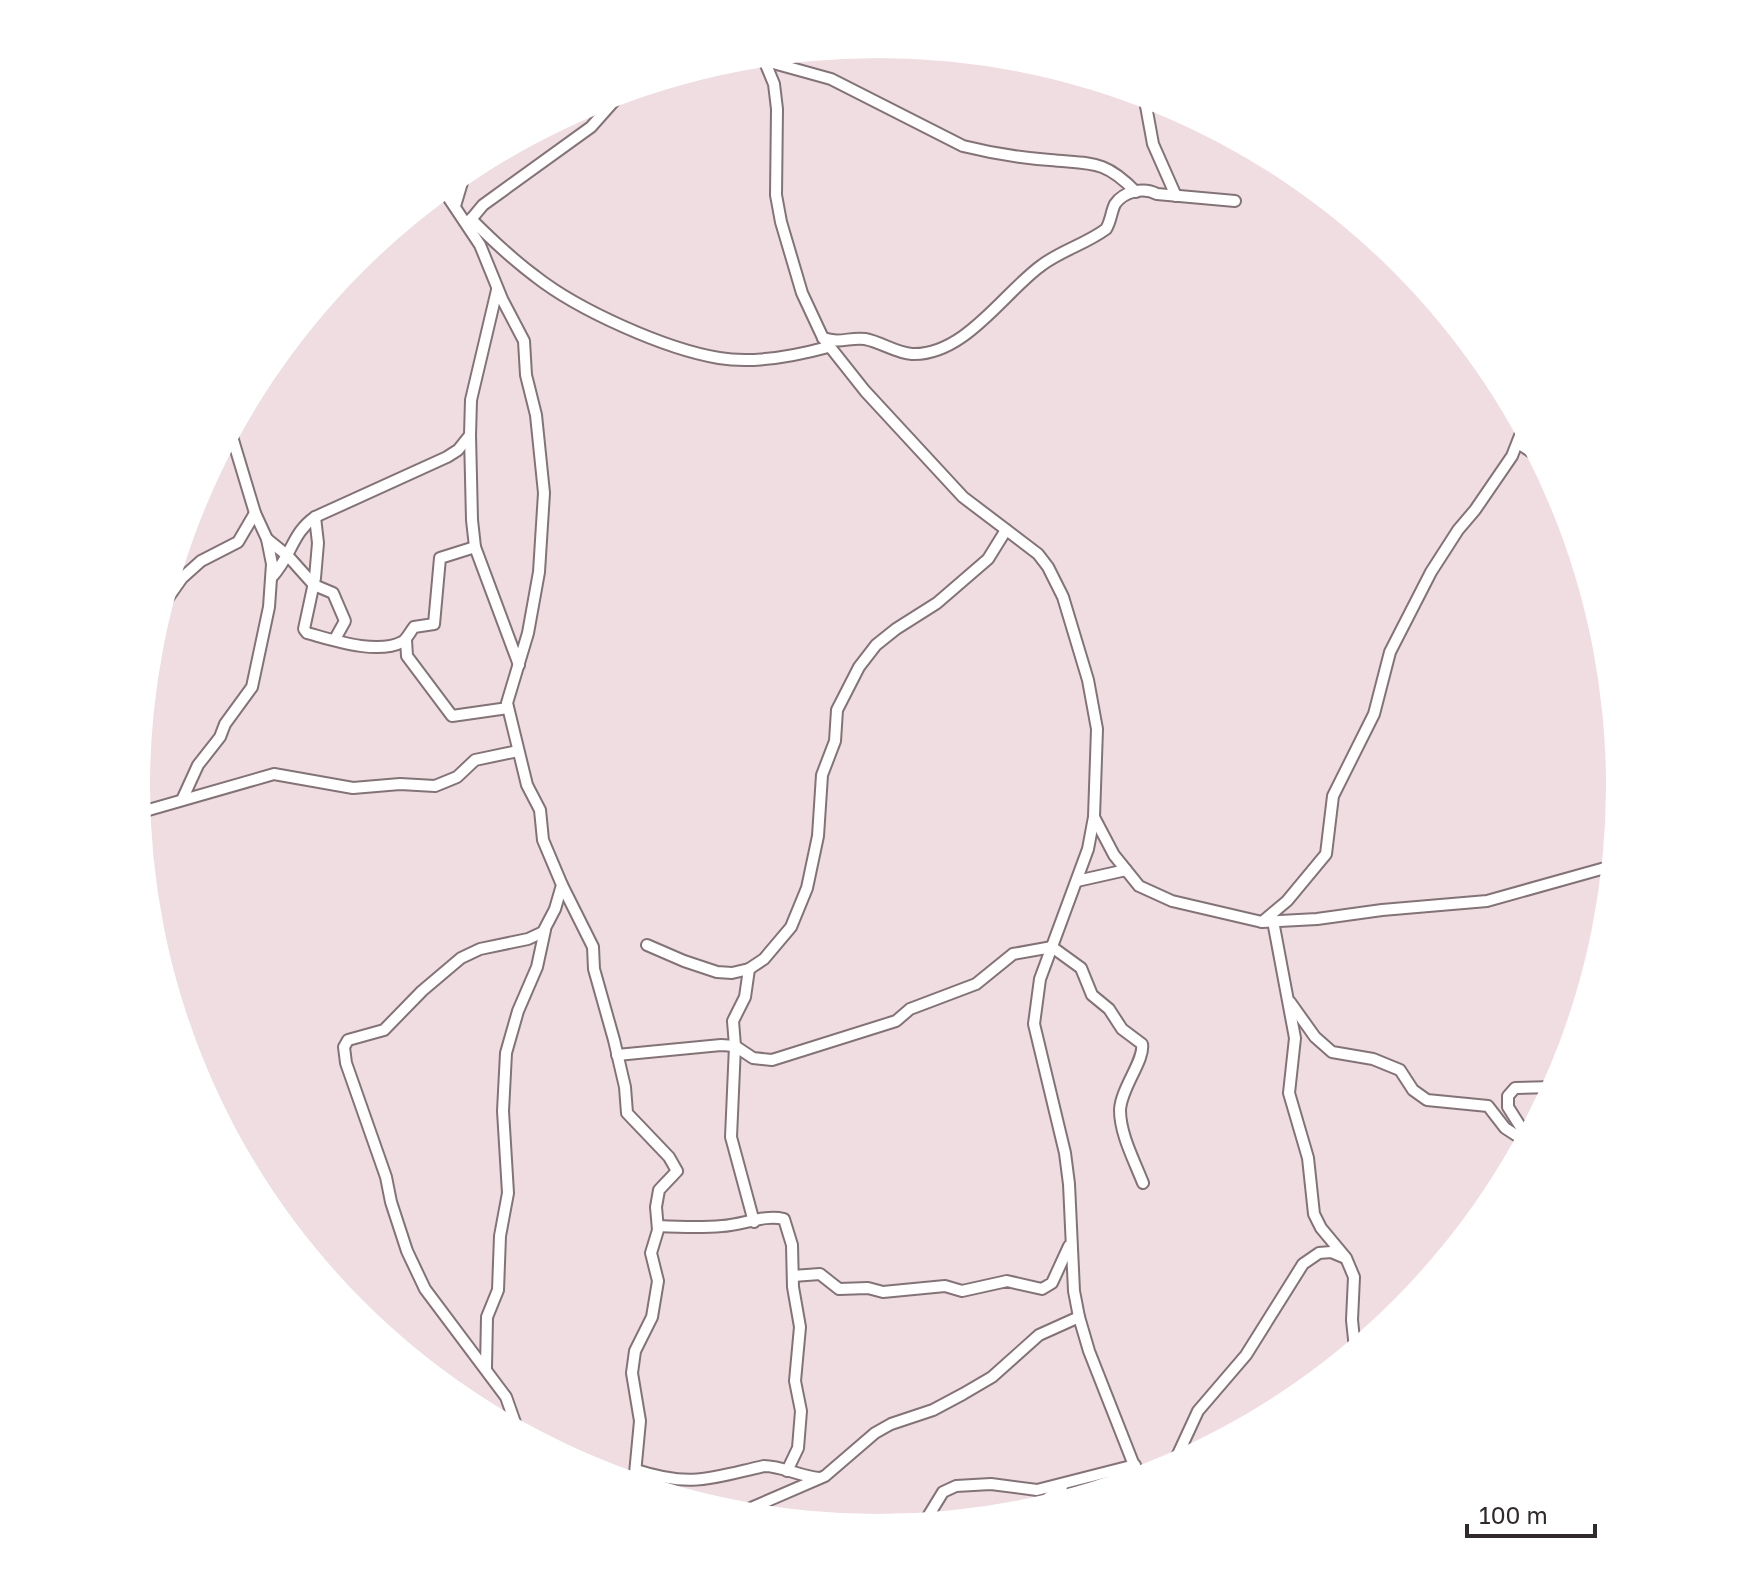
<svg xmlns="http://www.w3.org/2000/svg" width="1755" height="1572" viewBox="0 0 1755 1572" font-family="'Golos Text',sans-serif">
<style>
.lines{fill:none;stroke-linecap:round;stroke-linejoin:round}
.minor-casing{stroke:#837377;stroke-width:14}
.minor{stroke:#fff;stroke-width:10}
</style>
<rect width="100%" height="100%" fill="#efdde1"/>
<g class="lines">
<g class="minor-casing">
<g id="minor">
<path d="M 762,55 L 774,84 L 777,109 L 776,195 L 781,222 L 802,293 L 823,338 L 865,391 L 963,497 L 1038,554 L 1048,567 L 1063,597 L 1088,680 L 1097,729 L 1094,817 L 1088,849 L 1040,979 L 1034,1024 L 1065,1153 L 1069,1184 L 1074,1291 L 1079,1317 L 1089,1351 L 1139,1478"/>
<path d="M 766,61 L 831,79 L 963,146 C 991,153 1021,158 1050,160 C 1091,164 1104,159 1136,192"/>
<path d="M 1144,95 L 1153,144 L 1176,196"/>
<path d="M 442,188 L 480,245 L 502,299 L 524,341 L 526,375 L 536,415 L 544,493 L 539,572 L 528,633 L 507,703 L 527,785 L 540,810 L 543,840 L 562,885 L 555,909 L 543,932 L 528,939 L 480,949 L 461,958 L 422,991 L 384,1030 L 348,1040 L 344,1047 L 346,1063 L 386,1177 L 391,1202 L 407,1251 L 425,1289 L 506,1397 L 518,1431"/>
<path d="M 455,206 L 466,169"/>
<path d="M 471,219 C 491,239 512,259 535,276 C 578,310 665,349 719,358 C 754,364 795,356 828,347"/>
<path d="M 468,223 L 483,205 L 591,127 L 622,92"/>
<path d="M 823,338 C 841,344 849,337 865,339 C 881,342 896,353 912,354 C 965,356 1005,291 1042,265 C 1062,250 1086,244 1106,229 C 1111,221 1111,212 1115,204 C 1124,191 1144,187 1157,194 L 1235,201"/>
<path d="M 470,435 L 472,520 L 475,547 L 519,665"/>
<path d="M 1518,443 L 1539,457"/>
<path d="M 315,517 L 318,543 L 315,578 L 304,629 L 307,633 C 333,640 377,655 402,642 C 407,639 410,632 414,627 L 434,624 L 440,558 L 475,547"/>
<path d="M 267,539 L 288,556 L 314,585 L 333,593 L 345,621 L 335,639"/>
<path d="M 272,577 C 292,555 292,533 315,517 L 447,457 L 458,450 L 470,435 L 471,400 L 497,290"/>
<path d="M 156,622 L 163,605 L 182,578 L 201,561 L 238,542 L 255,513"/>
<path d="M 406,640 L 407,656 L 452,716 L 508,708"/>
<path d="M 182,800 L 198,765 L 220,737 L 225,724 L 252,687 L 269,607 L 272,564 L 267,539 L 255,513 L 230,430"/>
<path d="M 138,813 L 274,774 L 353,788 L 400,784 L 435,786 L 457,777 L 475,760 L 518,751"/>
<path d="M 1094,817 L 1114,855 L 1139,886 L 1172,901 L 1262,922 L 1317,919 L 1382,910 L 1487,901 L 1612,866"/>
<path d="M 1077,881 L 1126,870"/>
<path d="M 562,885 L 593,947 L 594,969 L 614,1040 L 625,1087 L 627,1113 L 669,1157 L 677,1171 L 659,1190 L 656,1207 L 658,1230 L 651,1253 L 658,1281 L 652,1317 L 635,1351 L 632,1373 L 640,1421 L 634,1484"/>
<path d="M 1273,921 L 1295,1038 L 1289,1093 L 1308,1158 L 1314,1214 L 1321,1228 L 1346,1258 L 1354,1277 L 1352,1320 L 1355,1349"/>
<path d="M 1262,922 L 1287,901 L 1326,854 L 1333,796 L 1374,714 L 1390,652 L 1431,572 L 1458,530 L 1475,510 L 1512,456 L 1523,428"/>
<path d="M 647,945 L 684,961 L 717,972 L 732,973 L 749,969 L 764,959 L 791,927 L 807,888 L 818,836 L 822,775 L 835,741 L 837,710 L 859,667 L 876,645 L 896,629 L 937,603 L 988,559 L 1006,530"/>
<path d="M 749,969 L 745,997 L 733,1021 L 735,1046 L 731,1137 L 754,1222"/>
<path d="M 1290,1002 L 1315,1037 L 1332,1052 L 1373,1059 L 1400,1070 L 1413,1090 L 1427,1100 L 1488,1106 L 1505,1128 L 1525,1141"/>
<path d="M 617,1055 L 721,1045 L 735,1046 L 753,1058 L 772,1060 L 896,1021 L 910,1009 L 976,984 L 1013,954 L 1052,947 L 1081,968 L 1092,995 L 1109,1009 L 1122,1029 L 1142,1044 C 1145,1060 1121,1088 1120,1110 C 1120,1134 1134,1160 1143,1183"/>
<path d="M 1527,1137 L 1508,1107 L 1508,1096 L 1515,1088 L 1554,1087"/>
<path d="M 658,1226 C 679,1227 701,1228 722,1226 C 743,1225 764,1214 784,1219 L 792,1245 L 793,1287 L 800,1327 L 795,1381 L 801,1411 L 798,1448 L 787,1471"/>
<path d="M 793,1276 L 820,1274 L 839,1289 L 868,1288 L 883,1292 L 945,1286 L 962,1291 L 1007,1281 L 1042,1289 L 1052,1283 L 1069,1246"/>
<path d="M 486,1367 L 487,1317 L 498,1290 L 500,1236 L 508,1193 L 503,1111 L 506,1053 L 518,1011 L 537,967 L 545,930"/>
<path d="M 1173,1465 L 1198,1411 L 1246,1355 L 1303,1264 L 1319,1253 L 1331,1252 L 1343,1257"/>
<path d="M 636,1470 C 691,1488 711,1478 764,1466 C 782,1466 799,1476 819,1478"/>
<path d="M 1042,1508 L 1048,1498 L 1062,1487"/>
<path d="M 737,1514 L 825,1476 L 875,1433 L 891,1424 L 933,1410 L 963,1394 L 992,1377 L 1039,1335 L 1079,1317"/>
<path d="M 924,1523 L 943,1492 L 956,1486 L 991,1484 L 1037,1490 L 1135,1465"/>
</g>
</g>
<use href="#minor" class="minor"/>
</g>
<path d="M0 0H1755V1572H0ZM150 786a728 728 0 1 1 1456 0a728 728 0 1 1-1456 0Z" fill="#fff" fill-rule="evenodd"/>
<path d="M1467 1524v12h128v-12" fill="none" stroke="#312a2b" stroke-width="4"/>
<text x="1479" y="1524" font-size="24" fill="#312a2b" stroke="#ffffff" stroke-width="6" paint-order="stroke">100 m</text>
</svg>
